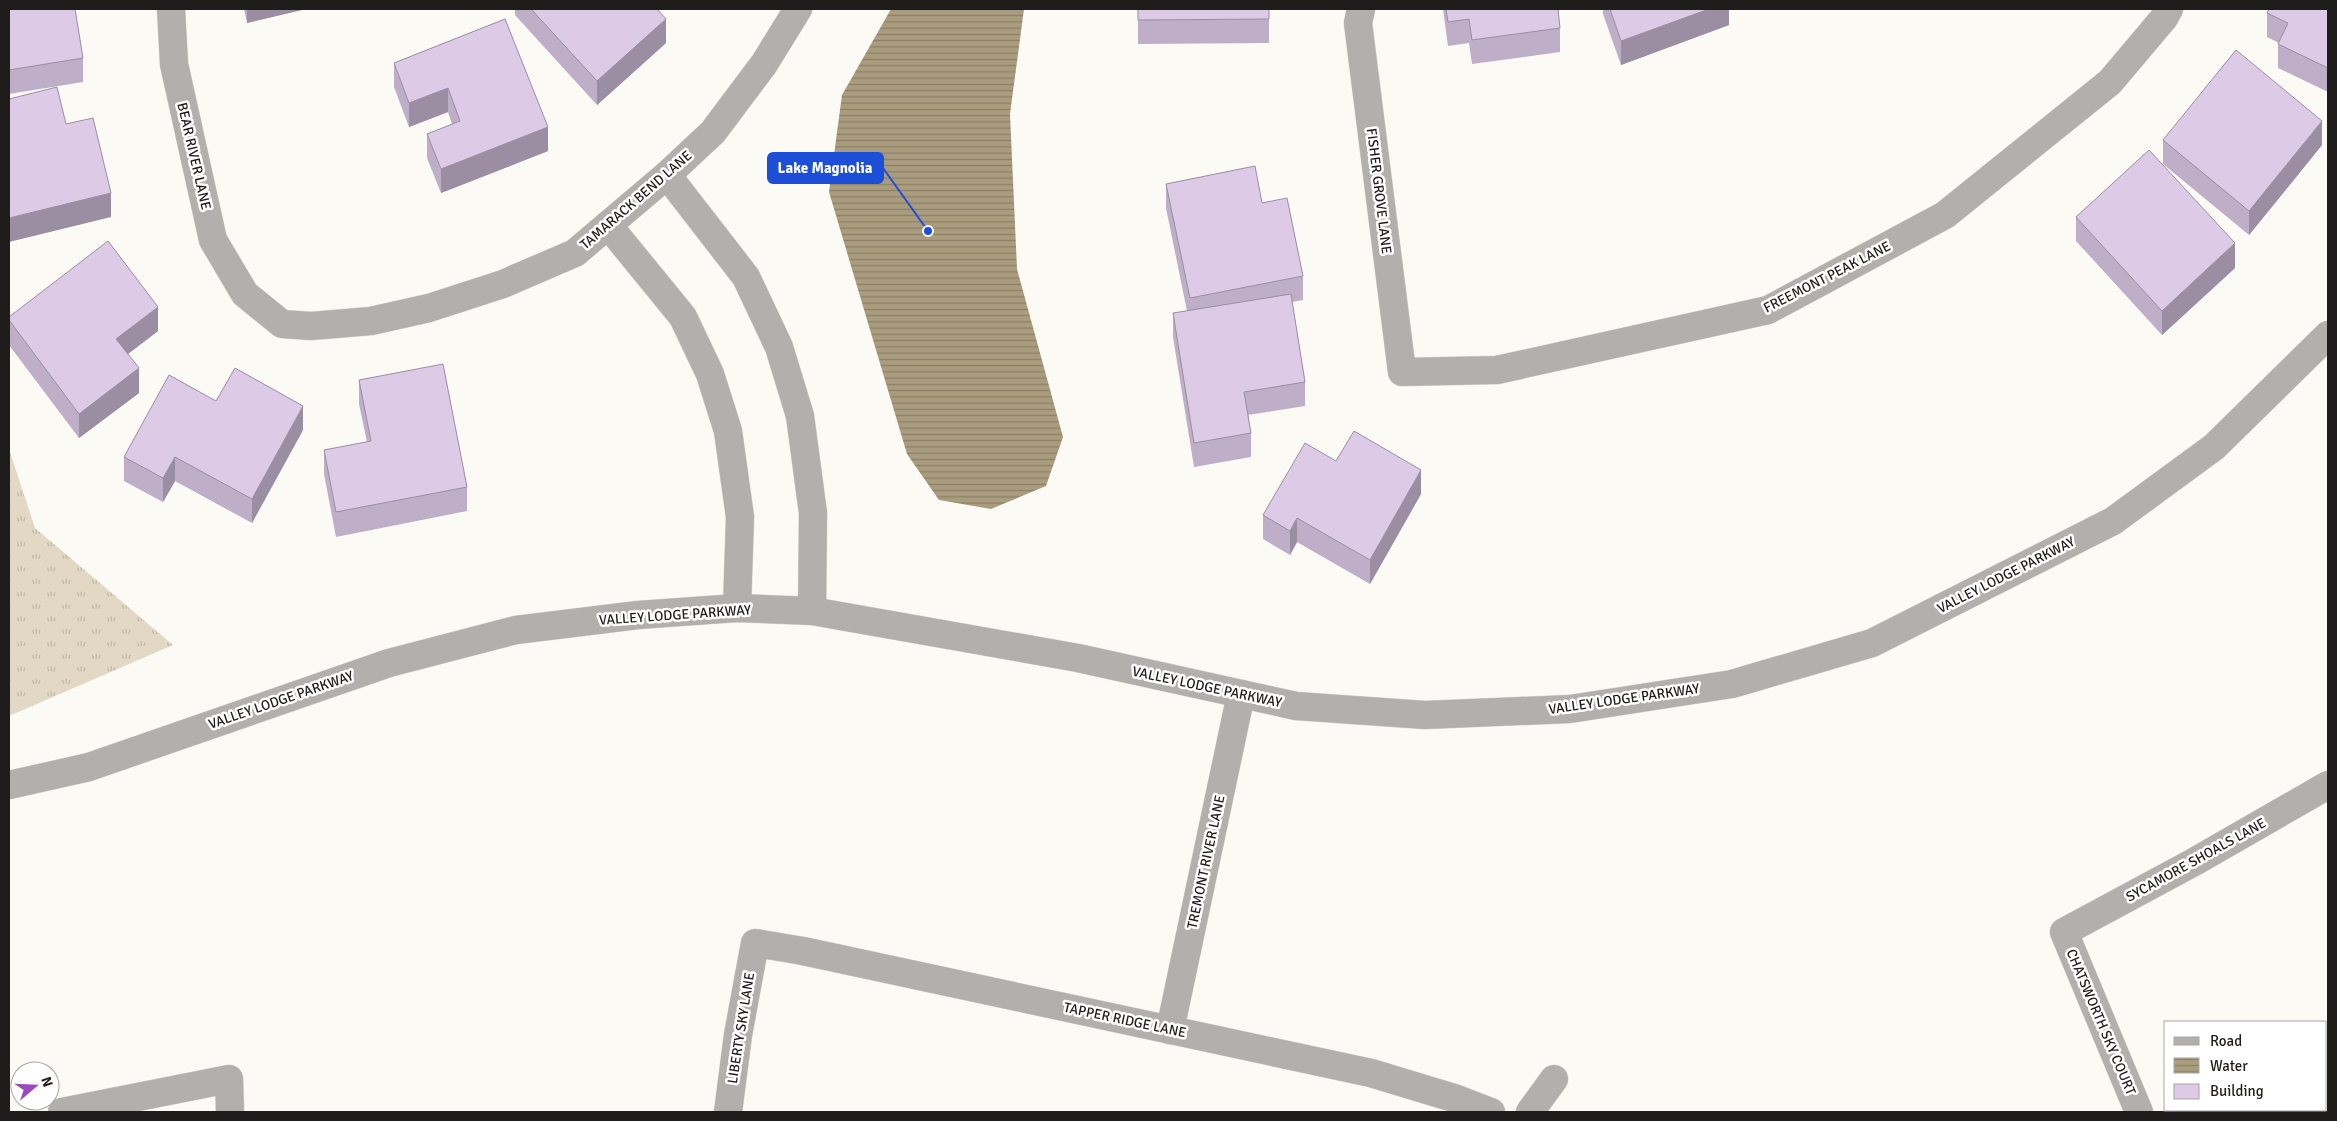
<svg xmlns="http://www.w3.org/2000/svg" width="2337" height="1121" viewBox="0 0 2337 1121" font-family="Signika,sans-serif">
<style>
.grass{fill:url(#grass-tufts)}
.water{fill:url(#water-rules)}
.lines{fill:none;stroke-linecap:round;stroke-linejoin:round}
.minor-casing{stroke:#d8d7d1;stroke-width:29}
.minor{stroke:#b1b0ad;stroke-width:28}
.wall{fill:#beaec7}
.shaded-wall{fill:#9b8da2}
.building{fill:#ddcae7;stroke:#9b8da2}
.labels{text-anchor:middle;dominant-baseline:central;stroke-width:5;stroke-linejoin:round;paint-order:stroke}
.street-label{font-size:14px;fill:#1e1d1b;stroke:#fff}
.leader{fill:none;stroke:#1d4ed8;stroke-width:2}
.callout-dot{fill:#1d4ed8;stroke:#fff;stroke-width:2}
.callout{fill:#1d4ed8;stroke:#1d4ed8;stroke-width:2}
.callout-label{font-size:15px;text-anchor:middle;font-weight:bold;fill:#fff}
</style>
<defs>
<pattern id="grass-tufts" width="24" height="20" patternUnits="userSpaceOnUse" patternTransform="scale(1.25)"><rect width="24" height="20" fill="#e2d8c3"/><path d="M3 7l-1-3M5 7V3M7 7l1-3M15 17l-1-3M17 17v-4M19 17l1-3" fill="none" stroke="#c1b9a7"/></pattern>
<pattern id="water-rules" width="6" height="5" patternUnits="userSpaceOnUse" patternTransform="scale(1.25)"><rect width="6" height="5" fill="#aa9c7e"/><path d="M0 2.5h6" fill="none" stroke="#8a7f66"/></pattern>
</defs>
<rect width="100%" height="100%" fill="#fcfaf4"/>
<path class="grass" d="M 9,449 L 35,528 L 173,645 L 9,716 Z"/>
<path class="water" d="M 891,9 L 1024,9 L 1010,114 L 1017,269 L 1063,437 L 1046,486 L 991,509 L 939,500 L 907,454 L 829,192 L 842,95 Z"/>
<g class="lines">
<g class="minor-casing">
<g id="minor">
<path d="M 171,9 L 174,64 L 213,240 L 245,294 L 282,324 L 311,326 L 371,321 L 429,308 L 503,284 L 575,253 L 667,175 L 713,132 L 764,64 L 798,9"/>
<path d="M 1361,9 L 1358,23 L 1402,372 L 1497,370 L 1768,310 L 1945,215 L 2110,82 L 2164,18 L 2169,9"/>
<path d="M 667,175 L 746,277 L 779,347 L 800,416 L 813,513 L 812,611"/>
<path d="M 608,225 L 683,317 L 710,374 L 728,431 L 740,517 L 737,608"/>
<path d="M 9,785 L 89,767 L 389,663 L 516,630 L 638,615 L 737,608 L 812,611 L 1078,658 L 1296,706 L 1425,715 L 1570,709 L 1732,684 L 1872,643 L 2113,521 L 2214,447 L 2328,335"/>
<path d="M 1170,1030 L 1241,694"/>
<path d="M 62,1112 L 229,1079 L 230,1112"/>
<path d="M 728,1112 L 738,1035 L 755,943 L 803,951 L 1371,1073 L 1457,1099 L 1491,1112"/>
<path d="M 1530,1112 L 1554,1079"/>
<path d="M 2139,1112 L 2064,932 L 2194,862 L 2328,785"/>
</g>
</g>
<use href="#minor" class="minor"/>
</g>
<g class="wall">
<path d="M 9,9 L 83,58 L 83,82 L 9,94 Z"/>
<path d="M 244,9 L 306,9 L 247,23 Z"/>
<path d="M 515,9 L 657,9 L 666,43 L 597,105 L 515,15 Z"/>
<path d="M 1138,9 L 1269,9 L 1269,43 L 1138,44 Z"/>
<path d="M 1443,9 L 1558,9 L 1560,28 L 1560,52 L 1472,64 L 1469,43 L 1448,46 Z"/>
<path d="M 1603,9 L 1729,9 L 1729,25 L 1621,65 L 1603,14 Z"/>
<path d="M 2328,9 L 2328,92 L 2278,68 L 2278,44 L 2279,43 L 2267,37 L 2267,13 Z"/>
<path d="M 505,19 L 548,151 L 441,193 L 427,158 L 427,134 L 452,124 L 448,112 L 409,127 L 394,87 L 394,63 Z"/>
<path d="M 2163,140 L 2322,145 L 2249,235 L 2163,164 Z"/>
<path d="M 1166,184 L 1262,203 L 1303,276 L 1303,300 L 1292,302 L 1305,382 L 1305,406 L 1248,415 L 1251,433 L 1251,457 L 1194,467 L 1173,337 L 1173,313 L 1187,311 L 1166,208 Z"/>
<path d="M 2076,217 L 2235,268 L 2162,335 L 2076,241 Z"/>
<path d="M 9,317 L 158,331 L 128,354 L 139,393 L 79,438 L 9,345 Z"/>
<path d="M 359,380 L 467,487 L 467,511 L 336,537 L 324,474 L 324,450 L 367,442 L 359,404 Z"/>
<path d="M 216,401 L 303,430 L 252,523 L 175,481 L 163,502 L 124,481 L 124,457 Z"/>
<path d="M 1336,461 L 1421,494 L 1370,584 L 1297,542 L 1290,555 L 1263,539 L 1263,515 Z"/>
</g>
<g class="shaded-wall">
<path d="M 247,9 L 306,9 L 247,23 Z"/>
<path d="M 1709,9 L 1729,9 L 1729,25 L 1621,65 L 1621,41 Z"/>
<path d="M 666,19 L 666,43 L 597,105 L 597,81 Z"/>
<path d="M 448,88 L 448,112 L 409,127 L 409,103 Z"/>
<path d="M 2322,121 L 2322,145 L 2249,235 L 2249,211 Z"/>
<path d="M 548,127 L 548,151 L 441,193 L 441,169 Z"/>
<path d="M 111,193 L 111,217 L 9,242 L 9,218 Z"/>
<path d="M 2235,243 L 2235,268 L 2162,335 L 2162,311 Z"/>
<path d="M 158,307 L 158,331 L 116,363 L 116,339 Z"/>
<path d="M 139,368 L 139,393 L 79,438 L 79,414 Z"/>
<path d="M 303,406 L 303,430 L 252,523 L 252,499 Z"/>
<path d="M 175,457 L 175,481 L 163,502 L 163,478 Z"/>
<path d="M 1421,470 L 1421,494 L 1370,584 L 1370,560 Z"/>
<path d="M 1297,518 L 1297,542 L 1290,555 L 1290,531 Z"/>
</g>
<g class="building">
<path d="M 9,9 L 75,9 L 83,58 L 9,70 Z"/>
<path d="M 531,9 L 657,9 L 666,19 L 597,81 Z"/>
<path d="M 1138,9 L 1269,9 L 1269,19 L 1138,20 Z"/>
<path d="M 1446,9 L 1558,9 L 1560,28 L 1472,40 L 1469,19 L 1448,22 Z"/>
<path d="M 1610,9 L 1709,9 L 1621,41 Z"/>
<path d="M 2269,9 L 2328,9 L 2328,68 L 2278,44 L 2288,23 L 2267,13 Z"/>
<path d="M 505,19 L 548,127 L 441,169 L 427,134 L 460,121 L 448,88 L 409,103 L 394,63 Z"/>
<path d="M 2236,50 L 2322,121 L 2249,211 L 2163,140 Z"/>
<path d="M 57,87 L 66,124 L 93,118 L 111,193 L 9,218 L 9,99 Z"/>
<path d="M 2149,150 L 2235,243 L 2162,311 L 2076,217 Z"/>
<path d="M 1255,166 L 1262,203 L 1287,198 L 1303,276 L 1190,298 L 1166,184 Z"/>
<path d="M 108,241 L 158,307 L 116,339 L 139,368 L 79,414 L 9,320 L 9,317 Z"/>
<path d="M 1291,294 L 1305,382 L 1244,392 L 1251,433 L 1194,443 L 1173,313 Z"/>
<path d="M 443,364 L 467,487 L 336,512 L 324,450 L 371,441 L 359,380 Z"/>
<path d="M 235,368 L 303,406 L 252,499 L 175,457 L 163,478 L 124,457 L 169,375 L 216,401 Z"/>
<path d="M 1354,431 L 1421,470 L 1370,560 L 1297,518 L 1290,531 L 1263,515 L 1305,443 L 1336,461 Z"/>
</g>
<g class="labels">
<g class="street-label">
<text transform="translate(194 156) rotate(77)">BEAR RIVER LANE</text>
<text transform="translate(1379 191) rotate(83)">FISHER GROVE LANE</text>
<text transform="translate(636 200) rotate(-41)">TAMARACK BEND LANE</text>
<text transform="translate(1827 277) rotate(-27)">FREEMONT PEAK LANE</text>
<text transform="translate(2006 575) rotate(-27)">VALLEY LODGE PARKWAY</text>
<text transform="translate(675 615) rotate(-4)">VALLEY LODGE PARKWAY</text>
<text transform="translate(1207 687) rotate(12)">VALLEY LODGE PARKWAY</text>
<text transform="translate(1624 699) rotate(-8)">VALLEY LODGE PARKWAY</text>
<text transform="translate(281 700) rotate(-19)">VALLEY LODGE PARKWAY</text>
<text transform="translate(2196 860) rotate(-29)">SYCAMORE SHOALS LANE</text>
<text transform="translate(1206 862) rotate(-78)">TREMONT RIVER LANE</text>
<text transform="translate(1125 1020) rotate(12)">TAPPER RIDGE LANE</text>
<text transform="translate(2101 1022) rotate(67)">CHATSWORTH SKY COURT</text>
<text transform="translate(741 1028) rotate(-81)">LIBERTY SKY LANE</text>
</g>
</g>
<path class="leader" d="M928 231L883 168"/>
<circle class="callout-dot" cx="928" cy="231" r="5"/>
<rect class="callout" x="768" y="153" width="115" height="30" rx="5"/>
<g class="callout-label">
<text x="825" y="173">Lake Magnolia</text>
</g>
<rect width="2337" height="1121" fill="none" stroke="#1e1d1b" stroke-width="20"/>
<rect x="2164" y="1021" width="162" height="90" fill="#ffffff" stroke="#a5a5a4"/>
<rect x="2174" y="1037" width="25" height="8" fill="#b1b0ad" stroke="#a5a5a4"/>
<text x="2210" y="1046" font-size="15" fill="#1e1d1b">Road</text>
<rect x="2174" y="1058" width="25" height="15" fill="url(#water-rules)" stroke="#a5a5a4"/>
<text x="2210" y="1071" font-size="15" fill="#1e1d1b">Water</text>
<rect x="2174" y="1084" width="25" height="15" fill="#ddcae7" stroke="#a5a5a4"/>
<text x="2210" y="1096" font-size="15" fill="#1e1d1b">Building</text>
<g transform="translate(35 1086) rotate(71)"><circle r="24" fill="#ffffff" stroke="#a5a5a4"/>
<path d="M0-4L9 19L0 12L-9 19Z" fill="#994bbc"/>
<text y="-8" font-size="14" font-weight="bold" text-anchor="middle" fill="#1e1d1b">N</text>
</g>
</svg>
